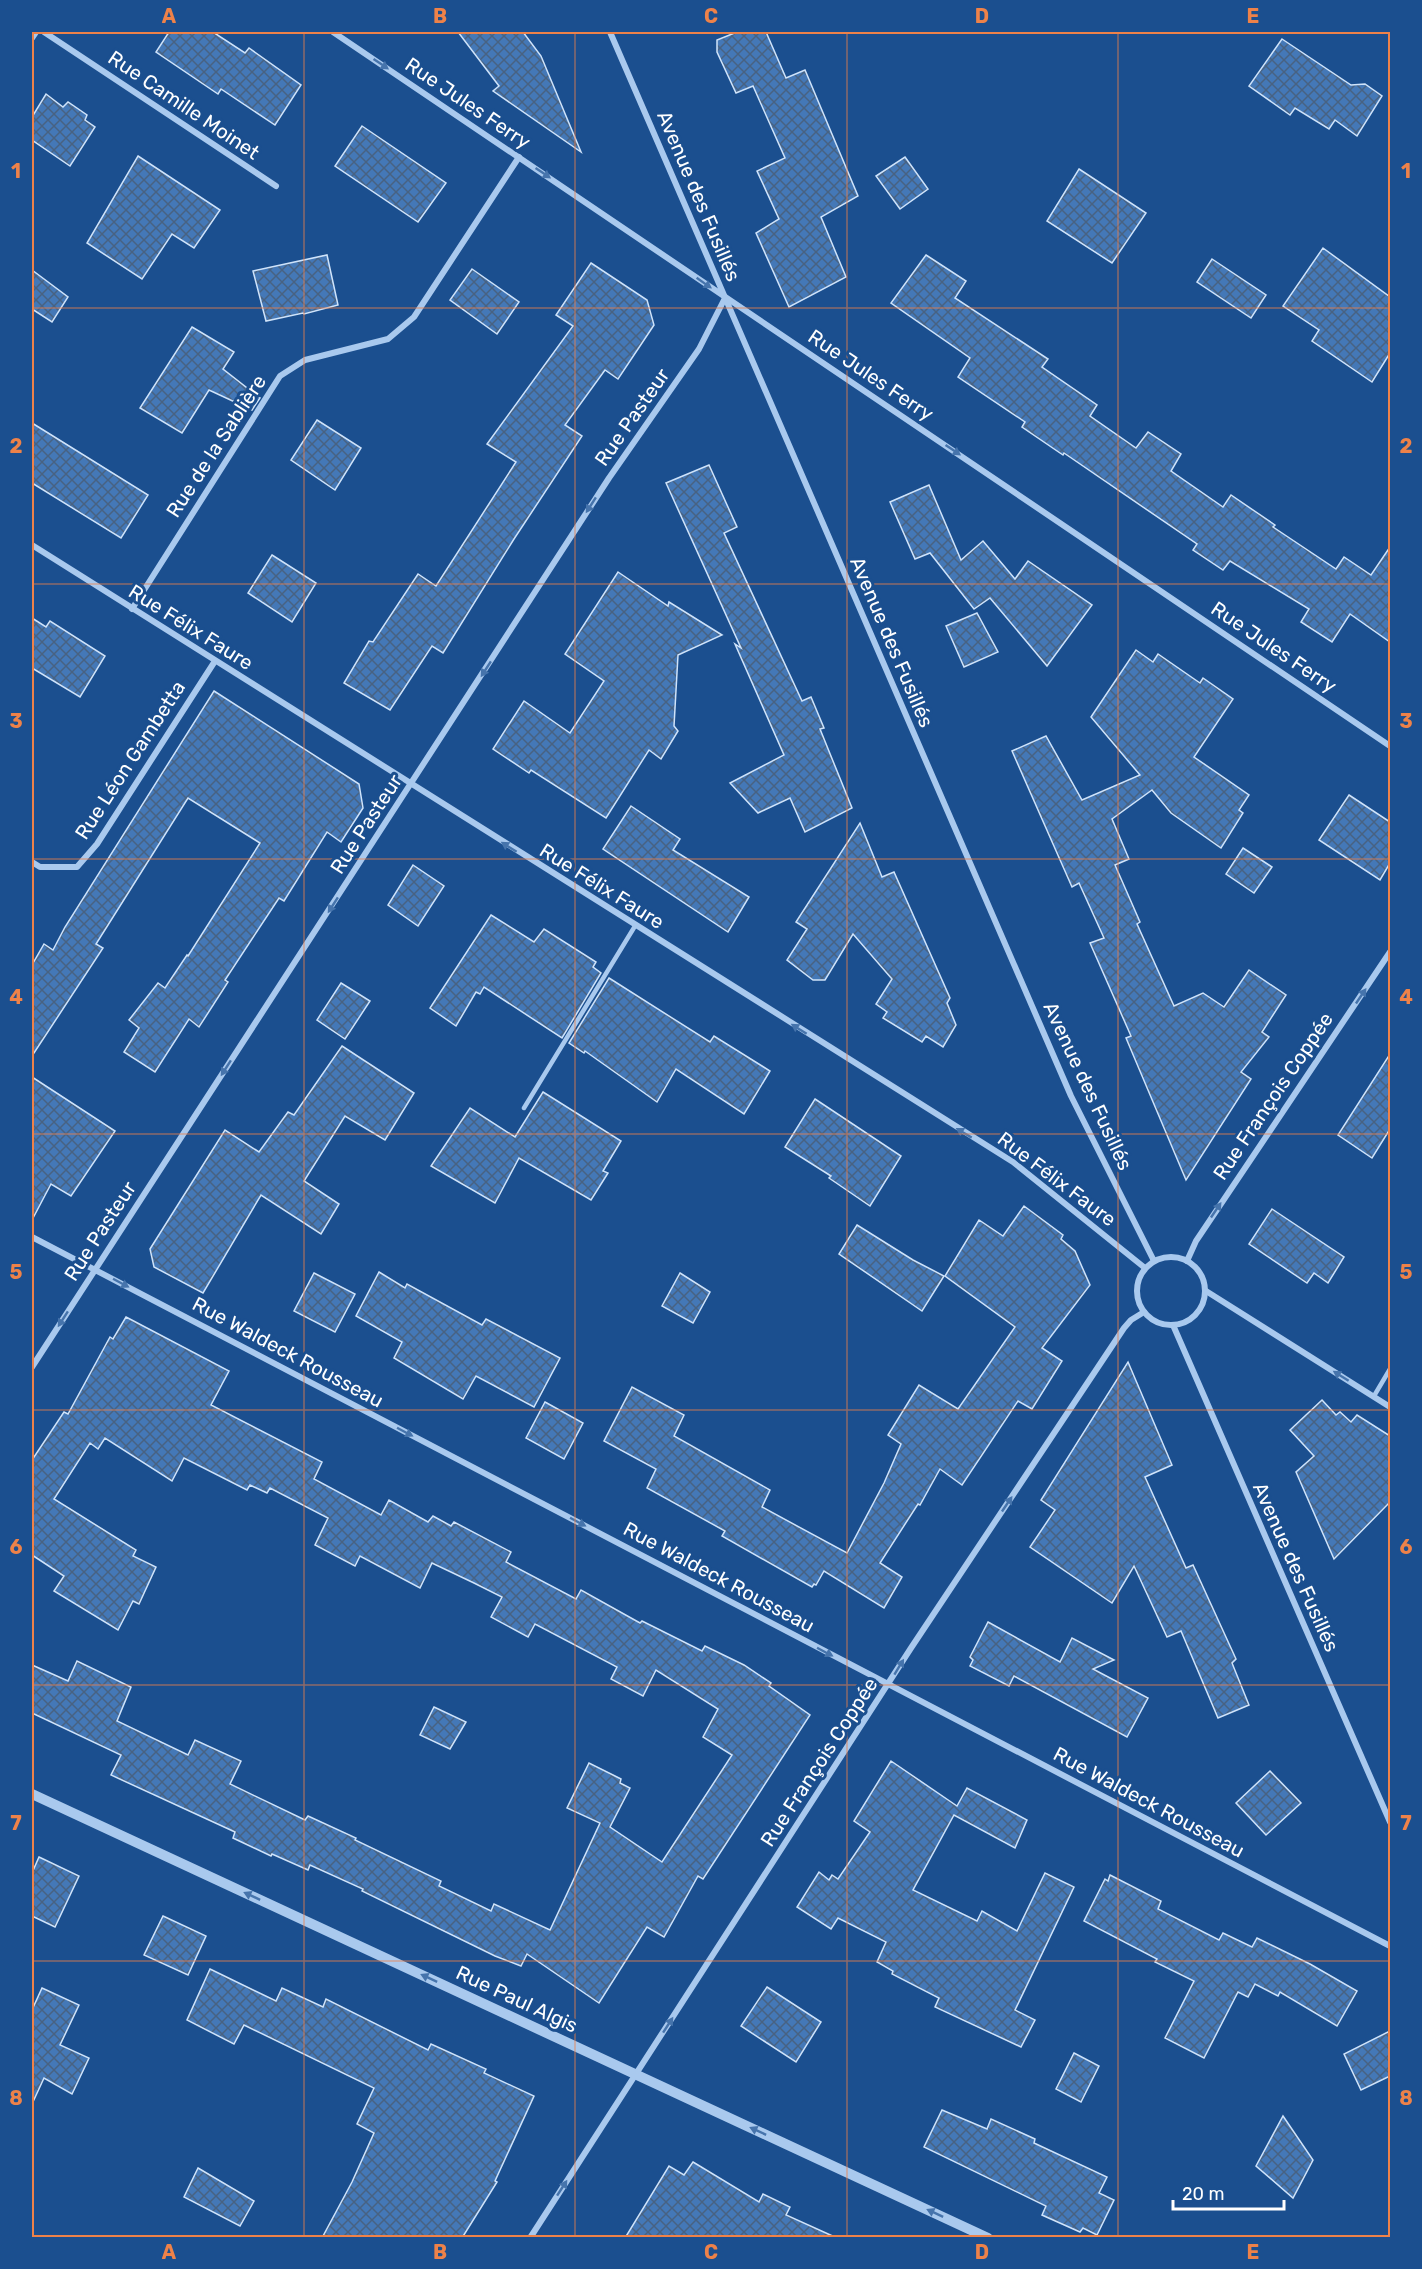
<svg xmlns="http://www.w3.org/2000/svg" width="1422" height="2269" viewBox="0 0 1422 2269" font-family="Rubik,sans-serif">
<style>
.building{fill:url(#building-cross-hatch);stroke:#cfe3fa;stroke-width:1.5}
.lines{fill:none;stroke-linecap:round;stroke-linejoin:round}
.service{stroke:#a9c9ee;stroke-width:4.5}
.minor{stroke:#a9c9ee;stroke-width:6}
.tertiary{stroke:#a9c9ee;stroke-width:10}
.oneway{fill:#4674ac}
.grid{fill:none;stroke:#ee8249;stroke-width:1.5;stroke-opacity:0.55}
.labels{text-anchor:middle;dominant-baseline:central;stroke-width:6;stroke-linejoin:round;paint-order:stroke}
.street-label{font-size:20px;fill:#fff;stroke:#1b4f8f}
.neatline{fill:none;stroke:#ee8249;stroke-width:2}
.grid-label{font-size:20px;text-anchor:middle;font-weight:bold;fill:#ee8249}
</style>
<defs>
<pattern id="building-cross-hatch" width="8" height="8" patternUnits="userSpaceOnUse" patternTransform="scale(1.5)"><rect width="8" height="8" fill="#4478b7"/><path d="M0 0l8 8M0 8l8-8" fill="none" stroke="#486282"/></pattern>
</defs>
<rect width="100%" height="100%" fill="#1b4f8f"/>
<g class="building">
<path d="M 169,32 L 213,32 L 245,53 L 249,48 L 301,85 L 275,125 L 221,89 L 218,94 L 156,52 Z"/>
<path d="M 458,32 L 523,32 L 541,56 L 581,152 L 493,91 L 499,86 Z"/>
<path d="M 737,32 L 766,32 L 786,78 L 805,70 L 858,196 L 821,217 L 846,277 L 789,307 L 756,233 L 779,219 L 757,171 L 785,158 L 753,86 L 736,93 L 717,52 L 717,40 Z"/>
<path d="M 1282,39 L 1351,85 L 1365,84 L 1382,96 L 1357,136 L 1335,120 L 1329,129 L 1295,108 L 1290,115 L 1249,86 Z"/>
<path d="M 46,94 L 63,107 L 68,102 L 87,115 L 85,120 L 95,127 L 70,166 L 32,140 L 32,117 Z"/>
<path d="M 362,126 L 446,183 L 418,222 L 335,166 Z"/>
<path d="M 138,156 L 220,210 L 194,248 L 172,234 L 142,279 L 87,243 Z"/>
<path d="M 905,157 L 928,189 L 900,209 L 876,176 Z"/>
<path d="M 1079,169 L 1146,213 L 1112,263 L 1047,221 Z"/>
<path d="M 1323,248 L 1390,297 L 1390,353 L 1372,382 L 1312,341 L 1319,330 L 1283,306 Z"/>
<path d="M 327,255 L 338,305 L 304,314 L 303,313 L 266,321 L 253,271 Z"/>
<path d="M 926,255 L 966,281 L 955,298 L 1048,359 L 1042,367 L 1097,405 L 1090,416 L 1136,448 L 1148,432 L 1181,454 L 1171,471 L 1223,507 L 1231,495 L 1275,525 L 1273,527 L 1336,569 L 1344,557 L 1371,575 L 1390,547 L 1390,642 L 1350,614 L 1332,642 L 1301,622 L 1309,609 L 1230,561 L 1223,570 L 1193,550 L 1197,544 L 1064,453 L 1063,455 L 1022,427 L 1025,422 L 958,377 L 970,358 L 891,303 Z"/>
<path d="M 1212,259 L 1266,295 L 1251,318 L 1197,282 Z"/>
<path d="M 591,263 L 647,300 L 654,325 L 618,379 L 605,370 L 565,425 L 582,436 L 514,539 L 443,653 L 432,646 L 390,710 L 344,683 L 369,641 L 373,642 L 418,574 L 436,586 L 516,462 L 487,444 L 573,326 L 556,315 Z"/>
<path d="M 472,269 L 519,302 L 497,334 L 450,300 Z"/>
<path d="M 32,270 L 68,297 L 52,322 L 32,309 Z"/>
<path d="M 192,327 L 234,352 L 223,369 L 260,398 L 252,410 L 209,390 L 182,433 L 140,408 Z"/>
<path d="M 317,420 L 361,448 L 335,490 L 291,460 Z"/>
<path d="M 32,423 L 148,495 L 121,538 L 32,483 Z"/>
<path d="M 709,465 L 737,527 L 724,533 L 802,701 L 811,697 L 824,728 L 820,729 L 852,808 L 805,832 L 790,798 L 758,813 L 730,783 L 784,755 L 735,644 L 741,648 L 666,483 Z"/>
<path d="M 929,485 L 961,560 L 983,541 L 1015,579 L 1028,561 L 1092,605 L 1047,666 L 990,598 L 974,609 L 930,553 L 915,559 L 890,502 Z"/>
<path d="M 272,555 L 316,583 L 292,622 L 248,593 Z"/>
<path d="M 618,572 L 668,606 L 669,602 L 722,635 L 678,655 L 674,726 L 678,731 L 661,759 L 649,750 L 606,818 L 531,770 L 529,773 L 493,749 L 524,701 L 570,733 L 604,681 L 565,654 Z"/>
<path d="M 977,613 L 998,652 L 964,667 L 946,626 Z"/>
<path d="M 32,618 L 46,627 L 50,621 L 105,656 L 80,697 L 32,668 Z"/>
<path d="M 1136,650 L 1153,662 L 1158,654 L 1200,683 L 1203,678 L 1233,699 L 1194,757 L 1249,795 L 1239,810 L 1243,813 L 1221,848 L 1171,813 L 1152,790 L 1112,819 L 1129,859 L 1115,865 L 1140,922 L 1137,924 L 1174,1006 L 1203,993 L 1224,1007 L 1249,970 L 1286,995 L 1262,1032 L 1269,1037 L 1241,1072 L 1251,1079 L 1186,1180 L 1126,1038 L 1131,1036 L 1090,943 L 1104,938 L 1079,883 L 1072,887 L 1012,751 L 1046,736 L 1082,800 L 1140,775 L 1091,717 Z"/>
<path d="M 214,691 L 359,784 L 363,808 L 341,842 L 327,832 L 284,901 L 279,898 L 225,980 L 228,982 L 199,1027 L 189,1019 L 155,1072 L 124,1052 L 139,1028 L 129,1020 L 158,983 L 165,988 L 187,955 L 188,956 L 260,843 L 188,798 L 96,944 L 103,948 L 32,1056 L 32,965 L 44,944 L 53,950 L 65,927 Z"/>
<path d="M 1349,795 L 1390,822 L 1390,863 L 1380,880 L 1319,840 Z"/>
<path d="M 631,806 L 680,839 L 673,850 L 749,897 L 728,932 L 603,849 Z"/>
<path d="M 860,823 L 882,877 L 894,872 L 950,998 L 947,1003 L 956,1025 L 943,1047 L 926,1036 L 922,1042 L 883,1018 L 887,1012 L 876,1004 L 892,979 L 853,934 L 825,980 L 813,980 L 787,960 L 807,929 L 796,922 Z"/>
<path d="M 1243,848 L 1272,867 L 1254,893 L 1226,874 Z"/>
<path d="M 413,865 L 444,886 L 418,926 L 388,905 Z"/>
<path d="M 491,915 L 534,942 L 544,929 L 596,962 L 593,967 L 601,973 L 562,1038 L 484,987 L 480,994 L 476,992 L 456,1026 L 430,1008 Z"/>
<path d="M 609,978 L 710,1042 L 714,1036 L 770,1071 L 744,1114 L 676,1069 L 657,1102 L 585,1051 L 584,1053 L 569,1043 Z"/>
<path d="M 341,983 L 370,1001 L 345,1039 L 317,1020 Z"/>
<path d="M 342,1046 L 414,1093 L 385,1140 L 345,1116 L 304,1181 L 339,1204 L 321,1234 L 261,1195 L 203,1293 L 154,1267 L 150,1249 L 225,1130 L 259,1152 L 288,1112 L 294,1115 Z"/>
<path d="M 1390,1054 L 1390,1129 L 1372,1158 L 1338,1135 Z"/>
<path d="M 32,1077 L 115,1131 L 71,1196 L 51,1184 L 32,1220 Z"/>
<path d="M 543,1092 L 621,1141 L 603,1171 L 608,1173 L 591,1200 L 519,1158 L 495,1203 L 431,1166 L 470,1108 L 515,1137 Z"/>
<path d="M 815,1099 L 901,1156 L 870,1206 L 829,1178 L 831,1176 L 785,1147 Z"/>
<path d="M 1024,1206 L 1063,1235 L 1061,1239 L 1075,1251 L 1090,1285 L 1042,1348 L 1062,1361 L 1032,1409 L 1018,1401 L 962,1485 L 940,1469 L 920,1505 L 918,1504 L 880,1563 L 902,1577 L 884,1608 L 824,1571 L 816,1585 L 814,1584 L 812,1587 L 722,1536 L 725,1531 L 647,1488 L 656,1469 L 604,1441 L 632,1387 L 684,1415 L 674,1436 L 770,1490 L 762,1507 L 847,1553 L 884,1483 L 901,1444 L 888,1435 L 919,1385 L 958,1409 L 1015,1327 L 945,1276 L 979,1220 L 1003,1236 Z"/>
<path d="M 1272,1209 L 1344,1257 L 1328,1283 L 1314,1273 L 1307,1283 L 1249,1244 Z"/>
<path d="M 857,1225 L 913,1260 L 944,1276 L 922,1311 L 839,1254 Z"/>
<path d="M 379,1272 L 405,1288 L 407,1284 L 482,1325 L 486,1319 L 560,1358 L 534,1407 L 476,1376 L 463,1399 L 394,1358 L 402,1342 L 356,1316 Z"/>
<path d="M 314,1273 L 355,1294 L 335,1332 L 294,1311 Z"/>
<path d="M 680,1273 L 710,1292 L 693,1323 L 662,1306 Z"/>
<path d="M 126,1317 L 229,1371 L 211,1405 L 322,1462 L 314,1479 L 381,1515 L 389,1500 L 428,1522 L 433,1516 L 451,1526 L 454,1522 L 511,1552 L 506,1562 L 576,1599 L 581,1590 L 640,1623 L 642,1621 L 702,1651 L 705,1646 L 744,1665 L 771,1683 L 769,1686 L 810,1715 L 703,1879 L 698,1876 L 664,1937 L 647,1927 L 599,2003 L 527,1954 L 521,1966 L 495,1956 L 362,1891 L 363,1889 L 310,1865 L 308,1870 L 272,1854 L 271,1856 L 233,1838 L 235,1832 L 111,1775 L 121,1755 L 32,1713 L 32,1665 L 68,1681 L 77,1661 L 131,1687 L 117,1721 L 188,1755 L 195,1740 L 241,1761 L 230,1784 L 305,1820 L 308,1816 L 356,1838 L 355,1840 L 441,1881 L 439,1886 L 491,1911 L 494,1904 L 550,1930 L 600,1823 L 567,1808 L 589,1763 L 621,1779 L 620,1783 L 630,1788 L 610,1827 L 662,1862 L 732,1755 L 703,1737 L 718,1709 L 656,1670 L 643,1696 L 611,1679 L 617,1667 L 535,1624 L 528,1637 L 491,1617 L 502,1597 L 474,1583 L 432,1563 L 420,1588 L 360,1556 L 355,1566 L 315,1545 L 328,1518 L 270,1488 L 267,1493 L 250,1485 L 247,1490 L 184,1458 L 172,1481 L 105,1438 L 98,1449 L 90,1443 L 54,1499 L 136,1550 L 133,1556 L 156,1567 L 139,1604 L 133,1601 L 118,1630 L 54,1591 L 64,1576 L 32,1555 L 32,1460 L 64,1412 L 68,1414 L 110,1337 L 113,1339 Z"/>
<path d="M 1128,1362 L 1172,1465 L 1145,1477 L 1186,1568 L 1193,1565 L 1236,1659 L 1232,1663 L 1249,1705 L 1218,1718 L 1181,1631 L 1167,1637 L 1134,1566 L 1112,1603 L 1030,1547 L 1055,1510 L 1041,1500 Z"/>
<path d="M 1322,1400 L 1336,1415 L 1340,1412 L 1351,1422 L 1357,1415 L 1390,1436 L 1390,1502 L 1334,1559 L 1296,1472 L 1314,1456 L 1290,1430 Z"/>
<path d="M 545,1402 L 583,1423 L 564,1459 L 526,1438 Z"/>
<path d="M 988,1622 L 1060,1662 L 1072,1638 L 1114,1660 L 1093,1669 L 1148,1698 L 1127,1737 L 1014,1676 L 1009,1686 L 970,1666 L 973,1660 L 970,1657 Z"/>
<path d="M 434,1707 L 466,1722 L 450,1749 L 420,1735 Z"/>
<path d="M 891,1761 L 957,1806 L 967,1788 L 1027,1820 L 1015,1848 L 954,1815 L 913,1890 L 977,1921 L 982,1911 L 1017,1931 L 1045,1873 L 1074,1887 L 1015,2010 L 1035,2020 L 1021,2047 L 935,2007 L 939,1998 L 892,1974 L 893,1971 L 877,1962 L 886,1942 L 838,1918 L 831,1929 L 797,1907 L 819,1872 L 829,1880 L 832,1875 L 838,1879 L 870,1832 L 854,1821 Z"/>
<path d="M 1270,1771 L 1301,1803 L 1266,1835 L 1236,1803 Z"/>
<path d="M 39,1857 L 79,1876 L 55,1927 L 32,1916 L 32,1873 Z"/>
<path d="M 1110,1875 L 1161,1901 L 1158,1909 L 1219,1940 L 1223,1933 L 1252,1947 L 1257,1938 L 1310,1964 L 1357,1991 L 1337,2026 L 1280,1992 L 1278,1996 L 1255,1984 L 1248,1997 L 1238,1992 L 1204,2058 L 1165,2038 L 1194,1981 L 1155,1962 L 1157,1959 L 1084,1921 L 1105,1879 L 1108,1881 Z"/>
<path d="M 163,1916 L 206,1936 L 188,1975 L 144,1955 Z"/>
<path d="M 210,1969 L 276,2001 L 282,1988 L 323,2007 L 326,1999 L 428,2050 L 431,2044 L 486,2069 L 484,2073 L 534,2096 L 495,2181 L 497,2182 L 462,2238 L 322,2238 L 352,2182 L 374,2133 L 357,2124 L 374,2088 L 244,2025 L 234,2044 L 187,2020 Z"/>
<path d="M 767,1987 L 821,2022 L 796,2062 L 741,2026 Z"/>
<path d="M 42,1988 L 79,2005 L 60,2045 L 89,2058 L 72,2094 L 44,2078 L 32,2104 L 32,2010 Z"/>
<path d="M 1390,2031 L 1390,2076 L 1361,2090 L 1344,2054 Z"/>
<path d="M 1074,2053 L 1099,2066 L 1081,2102 L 1056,2089 Z"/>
<path d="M 942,2110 L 987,2129 L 991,2119 L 1035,2139 L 1034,2143 L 1107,2177 L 1099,2193 L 1114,2200 L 1097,2235 L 1083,2228 L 1080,2232 L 1042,2215 L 1046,2206 L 924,2147 Z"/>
<path d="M 1283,2116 L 1313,2160 L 1293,2198 L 1256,2166 Z"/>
<path d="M 693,2162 L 759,2202 L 763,2194 L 790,2207 L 786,2215 L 837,2238 L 625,2238 L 669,2166 L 684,2175 Z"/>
<path d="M 198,2168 L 254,2201 L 240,2226 L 184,2197 Z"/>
</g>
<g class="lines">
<g class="service">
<path d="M 524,1108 L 635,926"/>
<path d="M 1374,1396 L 1390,1369"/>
</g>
<g class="minor">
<path d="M 44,32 L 276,186"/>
<path d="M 333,32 L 1390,746"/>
<path d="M 610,32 L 1071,1096 L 1154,1261"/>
<path d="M 32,38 L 36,32"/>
<path d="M 32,545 L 1013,1162 L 1145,1268"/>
<path d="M 132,609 L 280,376 L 305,360 L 388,339 L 414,317 L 519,157"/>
<path d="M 32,862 L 40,867 L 77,867 L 97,844 L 215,661"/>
<path d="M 32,1237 L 1390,1946"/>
<circle cx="1171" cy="1291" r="34"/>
<path d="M 1187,1261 L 1196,1241 L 1390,952"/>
<path d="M 1206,1291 L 1390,1407"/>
<path d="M 1173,1325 L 1390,1822"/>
<path d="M 32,1367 L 609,478 L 699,349 L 725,298"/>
<path d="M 530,2238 L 911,1648 L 1124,1328 L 1131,1320 L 1144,1312"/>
</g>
<path class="tertiary" d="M 32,1794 L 988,2238"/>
</g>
<defs><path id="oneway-solid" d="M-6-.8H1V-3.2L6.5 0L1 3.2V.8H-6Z" transform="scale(1.5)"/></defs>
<g class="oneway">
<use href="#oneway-solid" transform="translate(381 64) rotate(34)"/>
<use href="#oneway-solid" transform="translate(543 173) rotate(34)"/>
<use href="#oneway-solid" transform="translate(704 283) rotate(35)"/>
<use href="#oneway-solid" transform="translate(953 450) rotate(34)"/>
<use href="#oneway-solid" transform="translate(591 505) rotate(123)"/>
<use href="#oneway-solid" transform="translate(486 669) rotate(123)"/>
<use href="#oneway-solid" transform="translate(509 847) rotate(-148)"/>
<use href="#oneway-solid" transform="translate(333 905) rotate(123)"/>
<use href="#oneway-solid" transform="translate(1361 996) rotate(-56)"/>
<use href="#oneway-solid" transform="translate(799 1029) rotate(-148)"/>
<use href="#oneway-solid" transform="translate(226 1068) rotate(123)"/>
<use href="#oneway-solid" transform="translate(964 1133) rotate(-149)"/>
<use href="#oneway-solid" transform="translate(1216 1210) rotate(-56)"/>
<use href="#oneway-solid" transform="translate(121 1283) rotate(28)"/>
<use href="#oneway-solid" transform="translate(63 1319) rotate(123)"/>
<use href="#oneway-solid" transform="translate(1341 1376) rotate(-148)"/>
<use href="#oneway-solid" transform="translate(405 1432) rotate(28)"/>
<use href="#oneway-solid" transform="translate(1007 1504) rotate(-56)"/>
<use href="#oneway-solid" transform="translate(578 1522) rotate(28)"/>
<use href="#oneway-solid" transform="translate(825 1652) rotate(28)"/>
<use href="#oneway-solid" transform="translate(899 1667) rotate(-59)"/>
<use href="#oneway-solid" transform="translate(252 1896) rotate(-155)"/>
<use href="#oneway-solid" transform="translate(429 1978) rotate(-155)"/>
<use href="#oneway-solid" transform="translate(668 2025) rotate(-57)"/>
<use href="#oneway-solid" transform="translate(758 2131) rotate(-155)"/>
<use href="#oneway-solid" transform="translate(562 2188) rotate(-57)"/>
<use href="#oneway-solid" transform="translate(935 2213) rotate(-155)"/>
</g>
<path class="grid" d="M 304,32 L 304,2238M 575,32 L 575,2238M 847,32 L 847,2238M 1118,32 L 1118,2238M 32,308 L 1390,308M 32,584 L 1390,584M 32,859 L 1390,859M 32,1134 L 1390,1134M 32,1410 L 1390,1410M 32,1685 L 1390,1685M 32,1961 L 1390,1961"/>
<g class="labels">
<g class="street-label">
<text transform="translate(468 103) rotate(34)">Rue Jules Ferry</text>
<text transform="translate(184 105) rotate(34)">Rue Camille Moinet</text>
<text transform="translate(699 196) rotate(67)">Avenue des Fusillés</text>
<text transform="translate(871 375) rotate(34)">Rue Jules Ferry</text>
<text transform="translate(632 417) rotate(-55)">Rue Pasteur</text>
<text transform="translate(216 446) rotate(-57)">Rue de la Sablière</text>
<text transform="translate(191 627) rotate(32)">Rue Félix Faure</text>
<text transform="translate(892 642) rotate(67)">Avenue des Fusillés</text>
<text transform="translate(1274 647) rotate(34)">Rue Jules Ferry</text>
<text transform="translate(130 760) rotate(-57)">Rue Léon Gambetta</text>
<text transform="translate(366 824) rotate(-57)">Rue Pasteur</text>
<text transform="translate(602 886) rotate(32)">Rue Félix Faure</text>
<text transform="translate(1088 1086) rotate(65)">Avenue des Fusillés</text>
<text transform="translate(1273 1096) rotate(-56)">Rue François Coppée</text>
<text transform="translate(1057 1179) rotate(37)">Rue Félix Faure</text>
<text transform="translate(100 1231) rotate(-57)">Rue Pasteur</text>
<text transform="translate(288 1352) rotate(28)">Rue Waldeck Rousseau</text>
<text transform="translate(1296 1567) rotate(66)">Avenue des Fusillés</text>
<text transform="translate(719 1577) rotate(28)">Rue Waldeck Rousseau</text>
<text transform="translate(819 1762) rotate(-57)">Rue François Coppée</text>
<text transform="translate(1149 1802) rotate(28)">Rue Waldeck Rousseau</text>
<text transform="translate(517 1999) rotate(25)">Rue Paul Algis</text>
</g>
</g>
<rect width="1422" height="2269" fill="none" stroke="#1b4f8f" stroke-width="66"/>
<path d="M1173 2200v9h111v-9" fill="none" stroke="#ffffff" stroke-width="3"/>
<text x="1182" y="2200" font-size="18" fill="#ffffff" stroke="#1b4f8f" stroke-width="4.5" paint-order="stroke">20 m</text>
<rect x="33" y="33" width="1356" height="2203" class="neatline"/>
<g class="grid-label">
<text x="169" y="23">A</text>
<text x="440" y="23">B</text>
<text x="711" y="23">C</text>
<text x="982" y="23">D</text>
<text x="1253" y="23">E</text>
<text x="16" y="178">1</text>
<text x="1406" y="178">1</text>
<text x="16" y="453">2</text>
<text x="1406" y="453">2</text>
<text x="16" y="728">3</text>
<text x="1406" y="728">3</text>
<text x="16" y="1004">4</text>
<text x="1406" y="1004">4</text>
<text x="16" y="1279">5</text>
<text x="1406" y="1279">5</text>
<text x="16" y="1554">6</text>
<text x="1406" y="1554">6</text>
<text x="16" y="1830">7</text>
<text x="1406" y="1830">7</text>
<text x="16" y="2105">8</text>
<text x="1406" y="2105">8</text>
<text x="169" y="2259">A</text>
<text x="440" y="2259">B</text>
<text x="711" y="2259">C</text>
<text x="982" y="2259">D</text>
<text x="1253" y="2259">E</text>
</g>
</svg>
